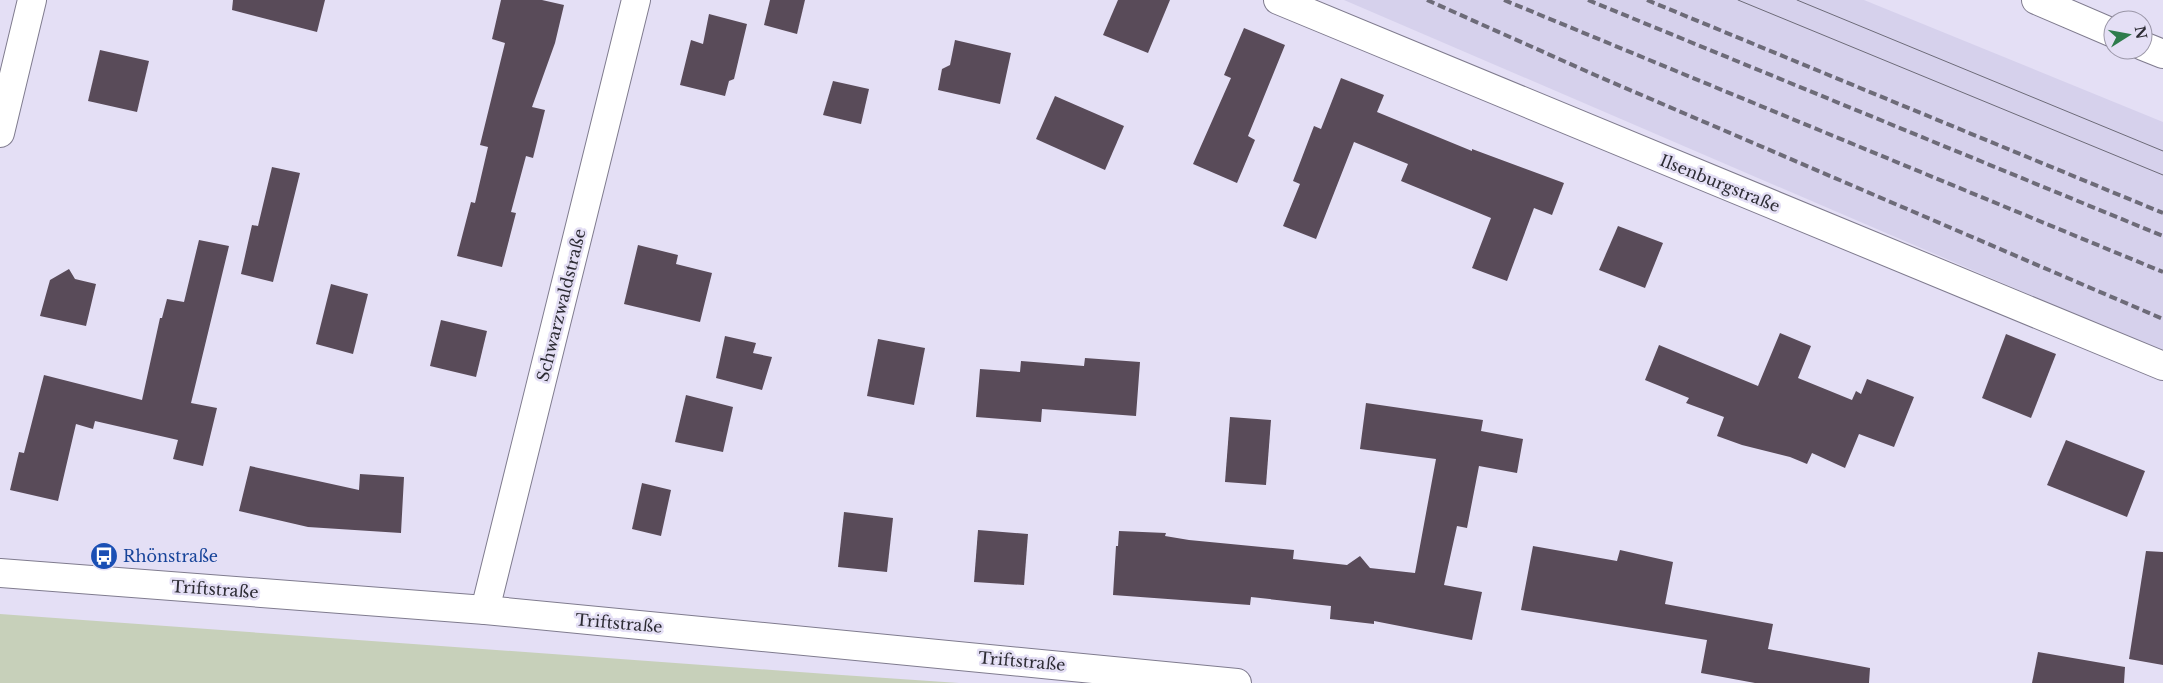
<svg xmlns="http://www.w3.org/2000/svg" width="2163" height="683" viewBox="0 0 2163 683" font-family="'Libre Baskerville',serif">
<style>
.built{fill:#d6d1ec}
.green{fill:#c7d0ba}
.building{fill:#594b59}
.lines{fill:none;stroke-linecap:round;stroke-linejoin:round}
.street-casing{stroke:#7f7b8e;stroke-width:30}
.street{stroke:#fff;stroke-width:28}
.tram{stroke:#6d6b78;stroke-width:1}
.rail{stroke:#6d6b78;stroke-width:4;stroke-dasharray:8 4;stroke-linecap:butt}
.labels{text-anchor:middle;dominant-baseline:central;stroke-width:5;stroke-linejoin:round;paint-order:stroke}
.street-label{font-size:16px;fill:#2d2c34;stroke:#e4dff5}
.transit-label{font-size:16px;fill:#164399;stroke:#e4dff5;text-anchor:start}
</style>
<rect width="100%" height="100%" fill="#e4dff5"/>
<path class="built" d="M 1344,0 L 1864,0 L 2163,122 L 2163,352 Z"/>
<path class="green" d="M 0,614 L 827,674 L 959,683 L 0,683 Z"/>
<g class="building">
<path d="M 233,0 L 325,0 L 317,32 L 232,10 Z"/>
<path d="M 501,0 L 542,0 L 564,5 L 555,43 L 532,107 L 545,110 L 533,158 L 526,156 L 511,212 L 516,213 L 502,267 L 457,256 L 471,202 L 475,203 L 488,147 L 480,145 L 505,43 L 492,39 Z"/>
<path d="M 770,0 L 805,0 L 797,34 L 764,25 Z"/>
<path d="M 1118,0 L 1170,0 L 1148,53 L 1103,35 Z"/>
<path d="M 709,14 L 747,24 L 734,79 L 729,81 L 725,96 L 680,85 L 691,40 L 703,44 Z"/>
<path d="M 1244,28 L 1285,45 L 1248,136 L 1255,140 L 1237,183 L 1193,164 L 1231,78 L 1224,75 Z"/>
<path d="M 955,40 L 1011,53 L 1000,104 L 938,90 L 942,69 L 950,65 Z"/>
<path d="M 100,50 L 149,61 L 137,112 L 88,101 Z"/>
<path d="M 1341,78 L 1384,95 L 1377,112 L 1472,151 L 1472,149 L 1564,183 L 1552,215 L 1534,208 L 1507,281 L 1472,268 L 1491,218 L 1401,181 L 1408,164 L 1354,142 L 1316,239 L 1283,226 L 1300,184 L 1293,181 L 1314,126 L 1321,129 Z"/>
<path d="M 833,81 L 869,89 L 861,124 L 823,115 Z"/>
<path d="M 1055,96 L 1124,126 L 1105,170 L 1036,139 Z"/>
<path d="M 272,167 L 300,173 L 273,282 L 241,274 L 252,225 L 258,226 Z"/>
<path d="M 1618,226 L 1663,243 L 1645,288 L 1599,270 Z"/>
<path d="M 199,240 L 229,246 L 191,403 L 217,408 L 203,466 L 173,459 L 178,440 L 95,421 L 93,429 L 76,424 L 58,501 L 10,490 L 19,452 L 24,453 L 44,375 L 142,400 L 160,318 L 162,318 L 167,299 L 184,302 Z"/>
<path d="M 638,245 L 678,255 L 676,264 L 712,273 L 700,322 L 624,304 Z"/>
<path d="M 69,269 L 75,279 L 96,284 L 86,326 L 40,316 L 50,280 Z"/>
<path d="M 331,284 L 368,294 L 353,354 L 316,344 Z"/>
<path d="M 441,320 L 487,331 L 476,377 L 430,366 Z"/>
<path d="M 1780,333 L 1811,346 L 1798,378 L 1852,400 L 1856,391 L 1861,394 L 1867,379 L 1914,397 L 1894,447 L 1859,434 L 1845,468 L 1812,453 L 1807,464 L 1790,457 L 1742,445 L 1717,436 L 1724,417 L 1686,403 L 1689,398 L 1645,380 L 1659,345 L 1758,386 Z"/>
<path d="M 2006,334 L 2056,354 L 2031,418 L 1982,398 Z"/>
<path d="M 725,336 L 756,343 L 753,353 L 772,357 L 762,390 L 716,378 Z"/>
<path d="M 878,339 L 925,348 L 914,405 L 867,396 Z"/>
<path d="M 1085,358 L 1140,362 L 1136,416 L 1042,409 L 1041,422 L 976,417 L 980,369 L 1020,372 L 1021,361 L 1084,366 Z"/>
<path d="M 686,395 L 733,407 L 723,452 L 675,442 Z"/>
<path d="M 1366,403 L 1483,420 L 1481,431 L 1523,439 L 1517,473 L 1479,466 L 1467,528 L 1457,526 L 1444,585 L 1482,592 L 1472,640 L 1374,621 L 1374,624 L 1330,619 L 1331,606 L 1251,597 L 1250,605 L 1113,595 L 1116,546 L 1118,546 L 1119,531 L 1166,533 L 1165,536 L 1189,540 L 1294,550 L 1293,559 L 1347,565 L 1360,556 L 1370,568 L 1415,573 L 1436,459 L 1360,449 Z"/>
<path d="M 1230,417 L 1271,420 L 1266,485 L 1225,482 Z"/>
<path d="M 2066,440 L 2145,471 L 2127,517 L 2047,485 Z"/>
<path d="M 250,466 L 359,490 L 360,474 L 404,477 L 401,533 L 308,527 L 239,511 Z"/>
<path d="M 642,483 L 671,490 L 661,536 L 632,529 Z"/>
<path d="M 844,512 L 893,518 L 887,572 L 838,567 Z"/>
<path d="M 978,530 L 1028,534 L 1024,585 L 974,582 Z"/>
<path d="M 1533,546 L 1617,561 L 1620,550 L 1673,562 L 1665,604 L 1773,624 L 1768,649 L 1870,668 L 1869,683 L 1755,683 L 1701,673 L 1707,640 L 1521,610 Z"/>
<path d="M 2146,551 L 2163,552 L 2163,665 L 2129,659 Z"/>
<path d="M 2038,652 L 2125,667 L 2124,683 L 2032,683 Z"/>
</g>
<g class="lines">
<g class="street-casing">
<g id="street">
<path d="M 1278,0 L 2163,366"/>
<path d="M 2036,0 L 2113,33"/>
<path d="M 2143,46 L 2163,54"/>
<path d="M 0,133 L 32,0"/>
<path d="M 0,573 L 485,610 L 1237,683"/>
<path d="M 485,610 L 636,0"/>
</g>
</g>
<use href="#street" class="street"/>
<g class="tram">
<path d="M 1738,0 L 2163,175"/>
<path d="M 1797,0 L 2163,151"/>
</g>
<g class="rail">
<path d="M 1427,0 L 1595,75 L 2163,319"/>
<path d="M 1504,0 L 2163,272"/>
<path d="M 1588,0 L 2163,236"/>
<path d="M 1647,0 L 2163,213"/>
</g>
</g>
<defs>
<g id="bus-disc" transform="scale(1.4375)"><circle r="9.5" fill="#1a4fb4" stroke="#e4dff5"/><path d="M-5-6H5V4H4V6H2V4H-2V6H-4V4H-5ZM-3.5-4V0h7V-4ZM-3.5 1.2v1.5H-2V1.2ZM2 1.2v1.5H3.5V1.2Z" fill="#fff"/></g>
</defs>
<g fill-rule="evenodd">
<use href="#bus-disc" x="104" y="556"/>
</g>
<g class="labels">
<g class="street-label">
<text transform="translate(1720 183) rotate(22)">Ilsenburgstraße</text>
<text transform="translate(561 305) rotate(-76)">Schwarzwaldstraße</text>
<text transform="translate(215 589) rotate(4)">Triftstraße</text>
<text transform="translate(619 623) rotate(5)">Triftstraße</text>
<text transform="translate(1022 661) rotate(5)">Triftstraße</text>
</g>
<g class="transit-label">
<text x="123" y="556">Rhönstraße</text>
</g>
</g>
<g transform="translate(2128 35) rotate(79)"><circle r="24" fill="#e4dff5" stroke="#9b97a8"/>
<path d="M0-4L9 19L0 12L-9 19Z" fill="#2e7c4c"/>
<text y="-8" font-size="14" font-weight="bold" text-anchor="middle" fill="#2d2c34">N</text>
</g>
</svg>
